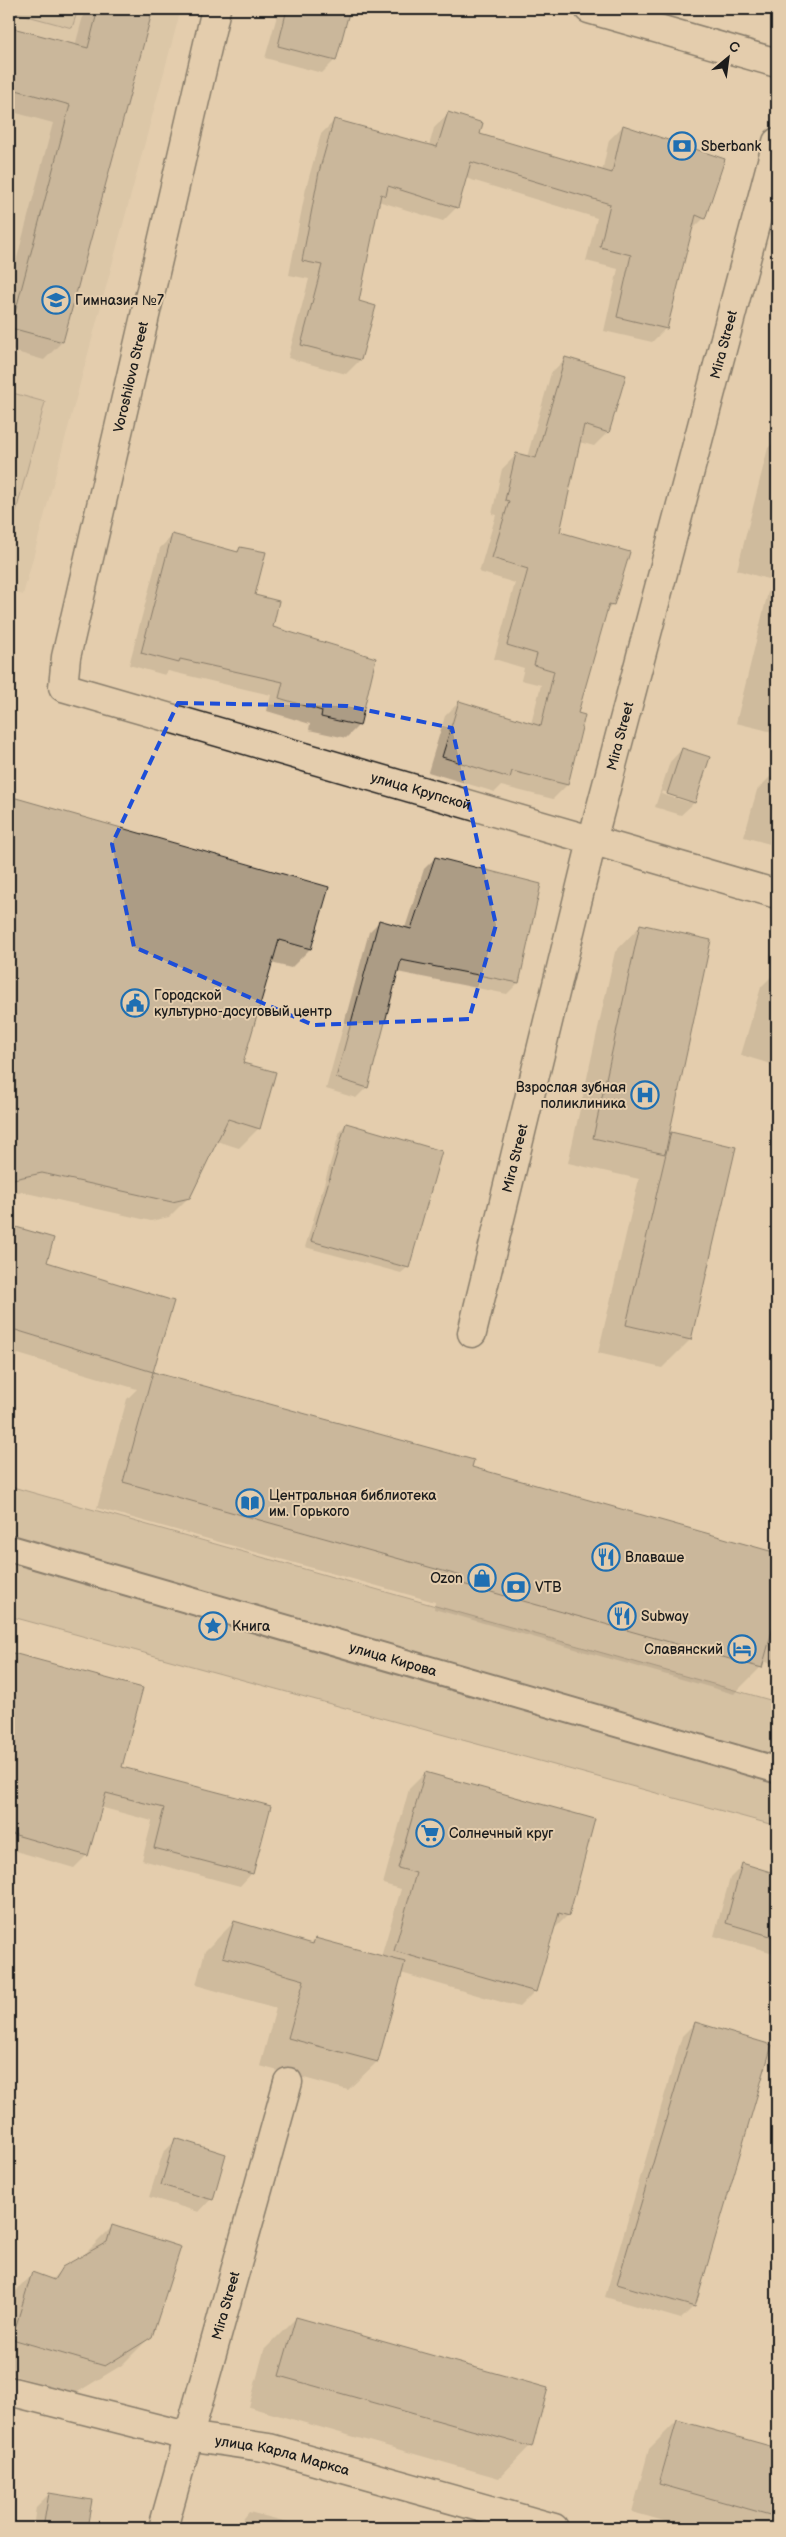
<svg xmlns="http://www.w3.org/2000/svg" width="786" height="2537" viewBox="0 0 786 2537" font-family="'Balsamiq Sans',sans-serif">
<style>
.built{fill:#d3bea1}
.green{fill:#c3b195;stroke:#706658}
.shadow{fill:#0003;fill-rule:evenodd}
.building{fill:#ac9c85;stroke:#1c1c1c}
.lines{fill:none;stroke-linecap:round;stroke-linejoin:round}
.pedestrian-casing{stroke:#1c1c1c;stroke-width:29}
.minor-casing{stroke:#1c1c1c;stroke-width:31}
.pedestrian{stroke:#e4cdad;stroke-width:25}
.minor{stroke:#e4cdad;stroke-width:28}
.marked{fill:none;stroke:#1d4ed8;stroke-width:4;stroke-dasharray:10 6;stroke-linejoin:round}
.labels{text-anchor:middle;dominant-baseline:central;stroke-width:4;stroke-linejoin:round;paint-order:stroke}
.poi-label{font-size:14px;fill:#1c1c1c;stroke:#e4cdad;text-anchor:start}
.street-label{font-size:14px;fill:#1c1c1c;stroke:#e4cdad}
</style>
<rect width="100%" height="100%" fill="#e4cdad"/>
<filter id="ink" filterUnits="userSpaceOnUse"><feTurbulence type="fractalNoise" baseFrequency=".02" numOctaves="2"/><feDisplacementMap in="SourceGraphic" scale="10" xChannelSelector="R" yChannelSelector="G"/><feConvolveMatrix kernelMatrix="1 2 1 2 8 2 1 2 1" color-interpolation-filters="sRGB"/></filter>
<g filter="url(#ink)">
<path class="built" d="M 9,9 L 181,9 L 23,595 L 9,591 Z"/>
<g class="green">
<path d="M 9,9 L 78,9 L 72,28 L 9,11 Z"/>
<path d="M 9,392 L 45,402 L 9,538 Z"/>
<path d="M 9,1486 L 777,1702 L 777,1826 L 9,1616 Z"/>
</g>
<g class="shadow">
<path d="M 85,9 L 152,9 L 62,342 L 44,360 L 9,350 L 9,288 L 53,123 L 9,111 L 9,28 L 75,46 Z"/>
<path d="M 279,9 L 336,9 L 348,12 L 335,60 L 322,73 L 265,58 Z"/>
<path d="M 448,114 L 478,135 L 602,172 L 609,140 L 623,126 L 704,218 L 690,232 L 666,328 L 652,342 L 604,331 L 618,269 L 586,261 L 597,218 L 465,178 L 457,207 L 443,221 L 378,201 L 358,302 L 360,360 L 346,374 L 288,358 L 309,279 L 289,275 L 306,188 L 321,134 L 335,120 L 429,146 L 434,128 Z"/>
<path d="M 565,359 L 608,432 L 594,446 L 579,442 L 559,533 L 613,604 L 606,612 L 577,714 L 584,716 L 567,785 L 553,799 L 501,786 L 495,792 L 428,772 L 445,716 L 459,702 L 531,724 L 541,685 L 521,680 L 524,668 L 494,659 L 515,583 L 479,572 L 496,515 L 492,514 L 502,469 L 516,455 L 527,457 L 551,373 Z"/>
<path d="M 777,439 L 777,733 L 736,723 L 771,580 L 737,570 L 768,448 Z"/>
<path d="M 173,535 L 236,552 L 240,548 L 254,596 L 271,628 L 359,725 L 346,738 L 309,730 L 310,724 L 267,711 L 271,695 L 168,671 L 165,675 L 129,665 L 160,548 Z"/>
<path d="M 682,749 L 694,803 L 681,815 L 655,807 L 670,762 ZM 662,791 L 688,800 L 688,802 L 661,794 Z"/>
<path d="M 770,777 L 777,779 L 777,846 L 744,837 L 757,790 Z"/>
<path d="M 9,797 L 327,888 L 310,949 L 291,968 L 271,963 L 242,1064 L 259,1128 L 239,1148 L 216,1141 L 189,1197 L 169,1217 L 151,1221 L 22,1192 L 9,1195 Z"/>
<path d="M 435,858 L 518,983 L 507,994 L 397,972 L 367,1087 L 356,1098 L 326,1089 L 369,932 L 380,921 L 405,928 L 424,869 Z"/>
<path d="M 640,926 L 667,1137 L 671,1133 L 690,1340 L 662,1368 L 598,1353 L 639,1179 L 568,1163 L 615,952 Z"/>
<path d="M 777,971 L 777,1066 L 741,1055 L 761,987 Z"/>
<path d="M 346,1124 L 408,1267 L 401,1273 L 305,1247 L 340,1131 Z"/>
<path d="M 9,1226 L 52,1239 L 45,1263 L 173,1302 L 152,1373 L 472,1461 L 470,1468 L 777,1555 L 777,1665 L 762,1661 L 760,1668 L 734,1694 L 434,1609 L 435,1602 L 97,1508 L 127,1399 L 137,1389 L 18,1354 L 9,1386 Z"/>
<path d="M 9,1653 L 142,1689 L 121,1768 L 252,1873 L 240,1886 L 142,1860 L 152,1821 L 100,1807 L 87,1855 L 74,1868 L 9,1849 Z"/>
<path d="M 425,1773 L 568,1915 L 553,1930 L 535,1991 L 519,2007 L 401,1973 L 377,2062 L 348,2090 L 260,2066 L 276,2008 L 196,1985 L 205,1951 L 234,1922 L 310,1944 L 316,1939 L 381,1957 L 401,1889 L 383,1884 L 409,1789 Z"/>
<path d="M 743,1865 L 777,1875 L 777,1954 L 714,1936 L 730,1878 Z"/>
<path d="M 695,2023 L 694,2306 L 681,2319 L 605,2297 L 682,2036 Z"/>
<path d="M 176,2140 L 211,2199 L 199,2212 L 149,2197 L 163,2153 Z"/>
<path d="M 112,2227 L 151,2336 L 122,2365 L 76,2393 L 9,2374 L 9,2298 L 33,2274 L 51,2280 L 63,2268 L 84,2255 Z"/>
<path d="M 296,2318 L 530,2446 L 499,2478 L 249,2407 L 264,2350 Z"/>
<path d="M 677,2421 L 777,2449 L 777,2528 L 689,2528 L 632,2512 L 649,2449 Z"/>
<path d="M 49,2494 L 91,2501 L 86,2528 L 33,2528 L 36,2507 Z"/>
<path d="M 249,2512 L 311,2528 L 236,2528 Z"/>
</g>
<g class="building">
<path d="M 98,9 L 153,9 L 63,342 L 11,328 L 70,105 L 9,88 L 9,27 L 88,48 Z"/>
<path d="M 287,9 L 350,9 L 336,61 L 278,46 Z"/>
<path d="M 448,112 L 483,123 L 480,134 L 612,173 L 623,125 L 725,159 L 705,219 L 696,215 L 667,329 L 617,317 L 631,255 L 600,247 L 610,204 L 471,162 L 458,208 L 388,186 L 386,196 L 381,194 L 359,301 L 376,306 L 361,360 L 301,345 L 322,265 L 302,261 L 319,172 L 334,119 L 437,147 Z"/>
<path d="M 565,357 L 626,375 L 609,433 L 584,425 L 560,532 L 630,552 L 614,605 L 609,604 L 578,713 L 585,715 L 568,785 L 512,771 L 510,778 L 442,757 L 459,701 L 541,726 L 554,671 L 534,665 L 537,654 L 507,645 L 528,569 L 492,558 L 509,501 L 505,500 L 516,453 L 536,458 Z"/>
<path d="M 172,534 L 238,552 L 240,547 L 266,552 L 255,595 L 279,601 L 273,627 L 376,658 L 360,726 L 321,717 L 322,711 L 279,698 L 283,682 L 180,659 L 179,663 L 141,653 Z"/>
<path d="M 682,748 L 710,757 L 695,803 L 667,794 Z"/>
<path d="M 9,796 L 329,887 L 311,949 L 279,940 L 243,1063 L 276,1072 L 260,1129 L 228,1119 L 190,1198 L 172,1202 L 42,1173 L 9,1180 Z"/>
<path d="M 435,857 L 541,884 L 519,983 L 401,960 L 368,1088 L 336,1078 L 379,920 L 411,929 Z"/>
<path d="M 640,924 L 711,940 L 665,1154 L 593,1138 Z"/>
<path d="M 346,1123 L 442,1151 L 409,1268 L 311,1241 Z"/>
<path d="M 671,1132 L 736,1147 L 691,1340 L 626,1325 Z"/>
<path d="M 9,1225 L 54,1238 L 47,1262 L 174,1301 L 153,1372 L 9,1328 Z"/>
<path d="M 153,1372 L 474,1460 L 472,1467 L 777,1553 L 777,1613 L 762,1668 L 459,1583 L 461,1576 L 123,1482 Z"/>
<path d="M 9,1652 L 143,1688 L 122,1767 L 271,1806 L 253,1874 L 154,1848 L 164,1808 L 106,1793 L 88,1856 L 9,1833 Z"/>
<path d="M 425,1772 L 595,1819 L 569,1916 L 559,1913 L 536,1992 L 394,1951 L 416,1873 L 398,1868 Z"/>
<path d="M 742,1863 L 777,1874 L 777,1938 L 726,1923 Z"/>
<path d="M 234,1921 L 313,1944 L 315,1938 L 405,1962 L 378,2062 L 288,2038 L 304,1980 L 223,1957 Z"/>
<path d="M 695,2022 L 772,2045 L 695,2307 L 617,2284 Z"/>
<path d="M 175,2138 L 226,2154 L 213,2200 L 161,2185 Z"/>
<path d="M 112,2225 L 181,2247 L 152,2337 L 105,2366 L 12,2339 L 32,2272 L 54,2280 L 62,2267 L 107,2242 Z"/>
<path d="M 296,2317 L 548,2388 L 532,2447 L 279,2376 Z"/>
<path d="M 677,2420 L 777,2448 L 777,2517 L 659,2484 Z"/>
<path d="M 49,2493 L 92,2500 L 87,2528 L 43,2528 Z"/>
</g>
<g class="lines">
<g class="pedestrian-casing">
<g id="pedestrian">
<path id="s1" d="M 9,1548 L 777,1770"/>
</g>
</g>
<g class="minor-casing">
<g id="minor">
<path id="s2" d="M 216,9 L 66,657 L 63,687 L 777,894"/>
<path d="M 589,9 L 777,63"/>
<path id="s3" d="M 472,1333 L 592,841 L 777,142"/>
<path id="s4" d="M 9,2391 L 187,2436 L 269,2448 L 554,2528"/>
<path id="s5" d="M 163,2528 L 288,2082"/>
</g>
</g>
<use href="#pedestrian" class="pedestrian"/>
<use href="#minor" class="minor"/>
</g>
</g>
<path d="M0 0H786V2537H0ZM 178,703 L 347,706 L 452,728 L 496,925 L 469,1019 L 313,1025 L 134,947 L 112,844 Z" fill="#e4cdad" fill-opacity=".55" fill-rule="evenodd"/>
<path class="marked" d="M 178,703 L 347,706 L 452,728 L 496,925 L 469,1019 L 313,1025 L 134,947 L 112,844 Z"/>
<defs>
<g id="bank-ring" transform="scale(1.4375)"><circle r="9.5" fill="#e4cdad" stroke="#1f6fb2" stroke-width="1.5"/><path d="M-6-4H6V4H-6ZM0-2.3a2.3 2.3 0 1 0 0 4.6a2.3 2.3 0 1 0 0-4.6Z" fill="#1f6fb2"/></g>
<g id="school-ring" transform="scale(1.4375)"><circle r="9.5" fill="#e4cdad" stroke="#1f6fb2" stroke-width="1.5"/><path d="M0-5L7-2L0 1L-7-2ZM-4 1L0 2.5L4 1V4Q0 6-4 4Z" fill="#1f6fb2"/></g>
<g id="civic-ring" transform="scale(1.4375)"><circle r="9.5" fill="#e4cdad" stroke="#1f6fb2" stroke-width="1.5"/><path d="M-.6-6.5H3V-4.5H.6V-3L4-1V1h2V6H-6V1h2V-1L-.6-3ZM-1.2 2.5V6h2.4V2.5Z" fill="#1f6fb2"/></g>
<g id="hospital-ring" transform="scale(1.4375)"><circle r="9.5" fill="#e4cdad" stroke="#1f6fb2" stroke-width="1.5"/><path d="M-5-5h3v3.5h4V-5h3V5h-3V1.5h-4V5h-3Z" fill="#1f6fb2"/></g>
<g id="library-ring" transform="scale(1.4375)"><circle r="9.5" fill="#e4cdad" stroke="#1f6fb2" stroke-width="1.5"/><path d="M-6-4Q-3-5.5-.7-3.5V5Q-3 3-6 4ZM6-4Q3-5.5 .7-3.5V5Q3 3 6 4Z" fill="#1f6fb2"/></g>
<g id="restaurant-ring" transform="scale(1.4375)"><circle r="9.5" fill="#e4cdad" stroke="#1f6fb2" stroke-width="1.5"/><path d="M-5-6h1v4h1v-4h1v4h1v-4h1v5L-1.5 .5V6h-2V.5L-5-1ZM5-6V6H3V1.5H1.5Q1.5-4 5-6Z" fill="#1f6fb2"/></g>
<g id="shop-ring" transform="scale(1.4375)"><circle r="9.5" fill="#e4cdad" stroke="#1f6fb2" stroke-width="1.5"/><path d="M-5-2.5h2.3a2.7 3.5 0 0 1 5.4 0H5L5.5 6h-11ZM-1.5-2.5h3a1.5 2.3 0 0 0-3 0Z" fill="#1f6fb2"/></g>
<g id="sight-ring" transform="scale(1.4375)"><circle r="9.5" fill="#e4cdad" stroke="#1f6fb2" stroke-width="1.5"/><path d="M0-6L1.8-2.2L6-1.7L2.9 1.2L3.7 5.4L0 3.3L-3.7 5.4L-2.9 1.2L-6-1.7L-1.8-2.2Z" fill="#1f6fb2"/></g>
<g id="hotel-ring" transform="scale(1.4375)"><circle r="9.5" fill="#e4cdad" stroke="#1f6fb2" stroke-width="1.5"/><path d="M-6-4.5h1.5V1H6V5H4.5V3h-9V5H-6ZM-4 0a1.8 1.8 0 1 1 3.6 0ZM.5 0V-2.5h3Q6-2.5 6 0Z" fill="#1f6fb2"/></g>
<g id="supermarket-ring" transform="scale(1.4375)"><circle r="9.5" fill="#e4cdad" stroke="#1f6fb2" stroke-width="1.5"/><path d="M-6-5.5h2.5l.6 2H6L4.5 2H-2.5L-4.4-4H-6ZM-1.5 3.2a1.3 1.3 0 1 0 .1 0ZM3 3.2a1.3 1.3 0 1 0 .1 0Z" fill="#1f6fb2"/></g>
</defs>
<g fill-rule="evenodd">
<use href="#bank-ring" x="682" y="146"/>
<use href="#school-ring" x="56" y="300"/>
<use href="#civic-ring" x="135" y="1003"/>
<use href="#hospital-ring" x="645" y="1095"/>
<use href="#library-ring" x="250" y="1503"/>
<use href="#restaurant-ring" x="606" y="1557"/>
<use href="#shop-ring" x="482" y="1578"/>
<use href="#bank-ring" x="516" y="1587"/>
<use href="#restaurant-ring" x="622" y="1616"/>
<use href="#sight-ring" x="213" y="1626"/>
<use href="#hotel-ring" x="742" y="1649"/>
<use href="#supermarket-ring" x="430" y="1833"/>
</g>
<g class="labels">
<g class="poi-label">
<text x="701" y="146">Sberbank</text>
<text x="75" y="300">Гимназия №7</text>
<text x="154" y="995">Городской<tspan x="154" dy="16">культурно-досуговый центр</tspan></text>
<text x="626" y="1087" text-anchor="end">Взрослая зубная<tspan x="626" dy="16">поликлиника</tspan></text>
<text x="269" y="1495">Центральная библиотека<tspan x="269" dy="16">им. Горького</tspan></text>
<text x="625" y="1557">Влаваше</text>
<text x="463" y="1578" text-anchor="end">Ozon</text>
<text x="535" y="1587">VTB</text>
<text x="641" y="1616">Subway</text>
<text x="232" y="1626">Книга</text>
<text x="723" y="1649" text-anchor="end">Славянский</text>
<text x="449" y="1833">Солнечный круг</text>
</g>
<g class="street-label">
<text stroke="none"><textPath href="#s3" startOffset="1020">Mira Street</textPath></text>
<text transform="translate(131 377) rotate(-77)">Voroshilova Street</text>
<text stroke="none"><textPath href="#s3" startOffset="615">Mira Street</textPath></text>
<text stroke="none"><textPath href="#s2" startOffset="1068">улица Крупской</textPath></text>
<text stroke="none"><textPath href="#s3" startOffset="180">Mira Street</textPath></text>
<text stroke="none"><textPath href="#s1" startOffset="400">улица Кирова</textPath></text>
<text stroke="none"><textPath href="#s5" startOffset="231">Mira Street</textPath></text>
<text stroke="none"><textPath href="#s4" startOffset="281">улица Карла Маркса</textPath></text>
</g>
</g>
<rect width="786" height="2537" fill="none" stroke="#e4cdad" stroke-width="30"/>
<rect x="15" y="15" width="756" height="2507" fill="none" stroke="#1c1c1c" stroke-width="2" filter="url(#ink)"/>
<g transform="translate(728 58) rotate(29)" stroke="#e4cdad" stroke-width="4" paint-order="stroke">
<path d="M0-4L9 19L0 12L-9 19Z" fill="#1c1c1c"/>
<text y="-8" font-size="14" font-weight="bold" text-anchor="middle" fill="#1c1c1c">С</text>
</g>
</svg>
